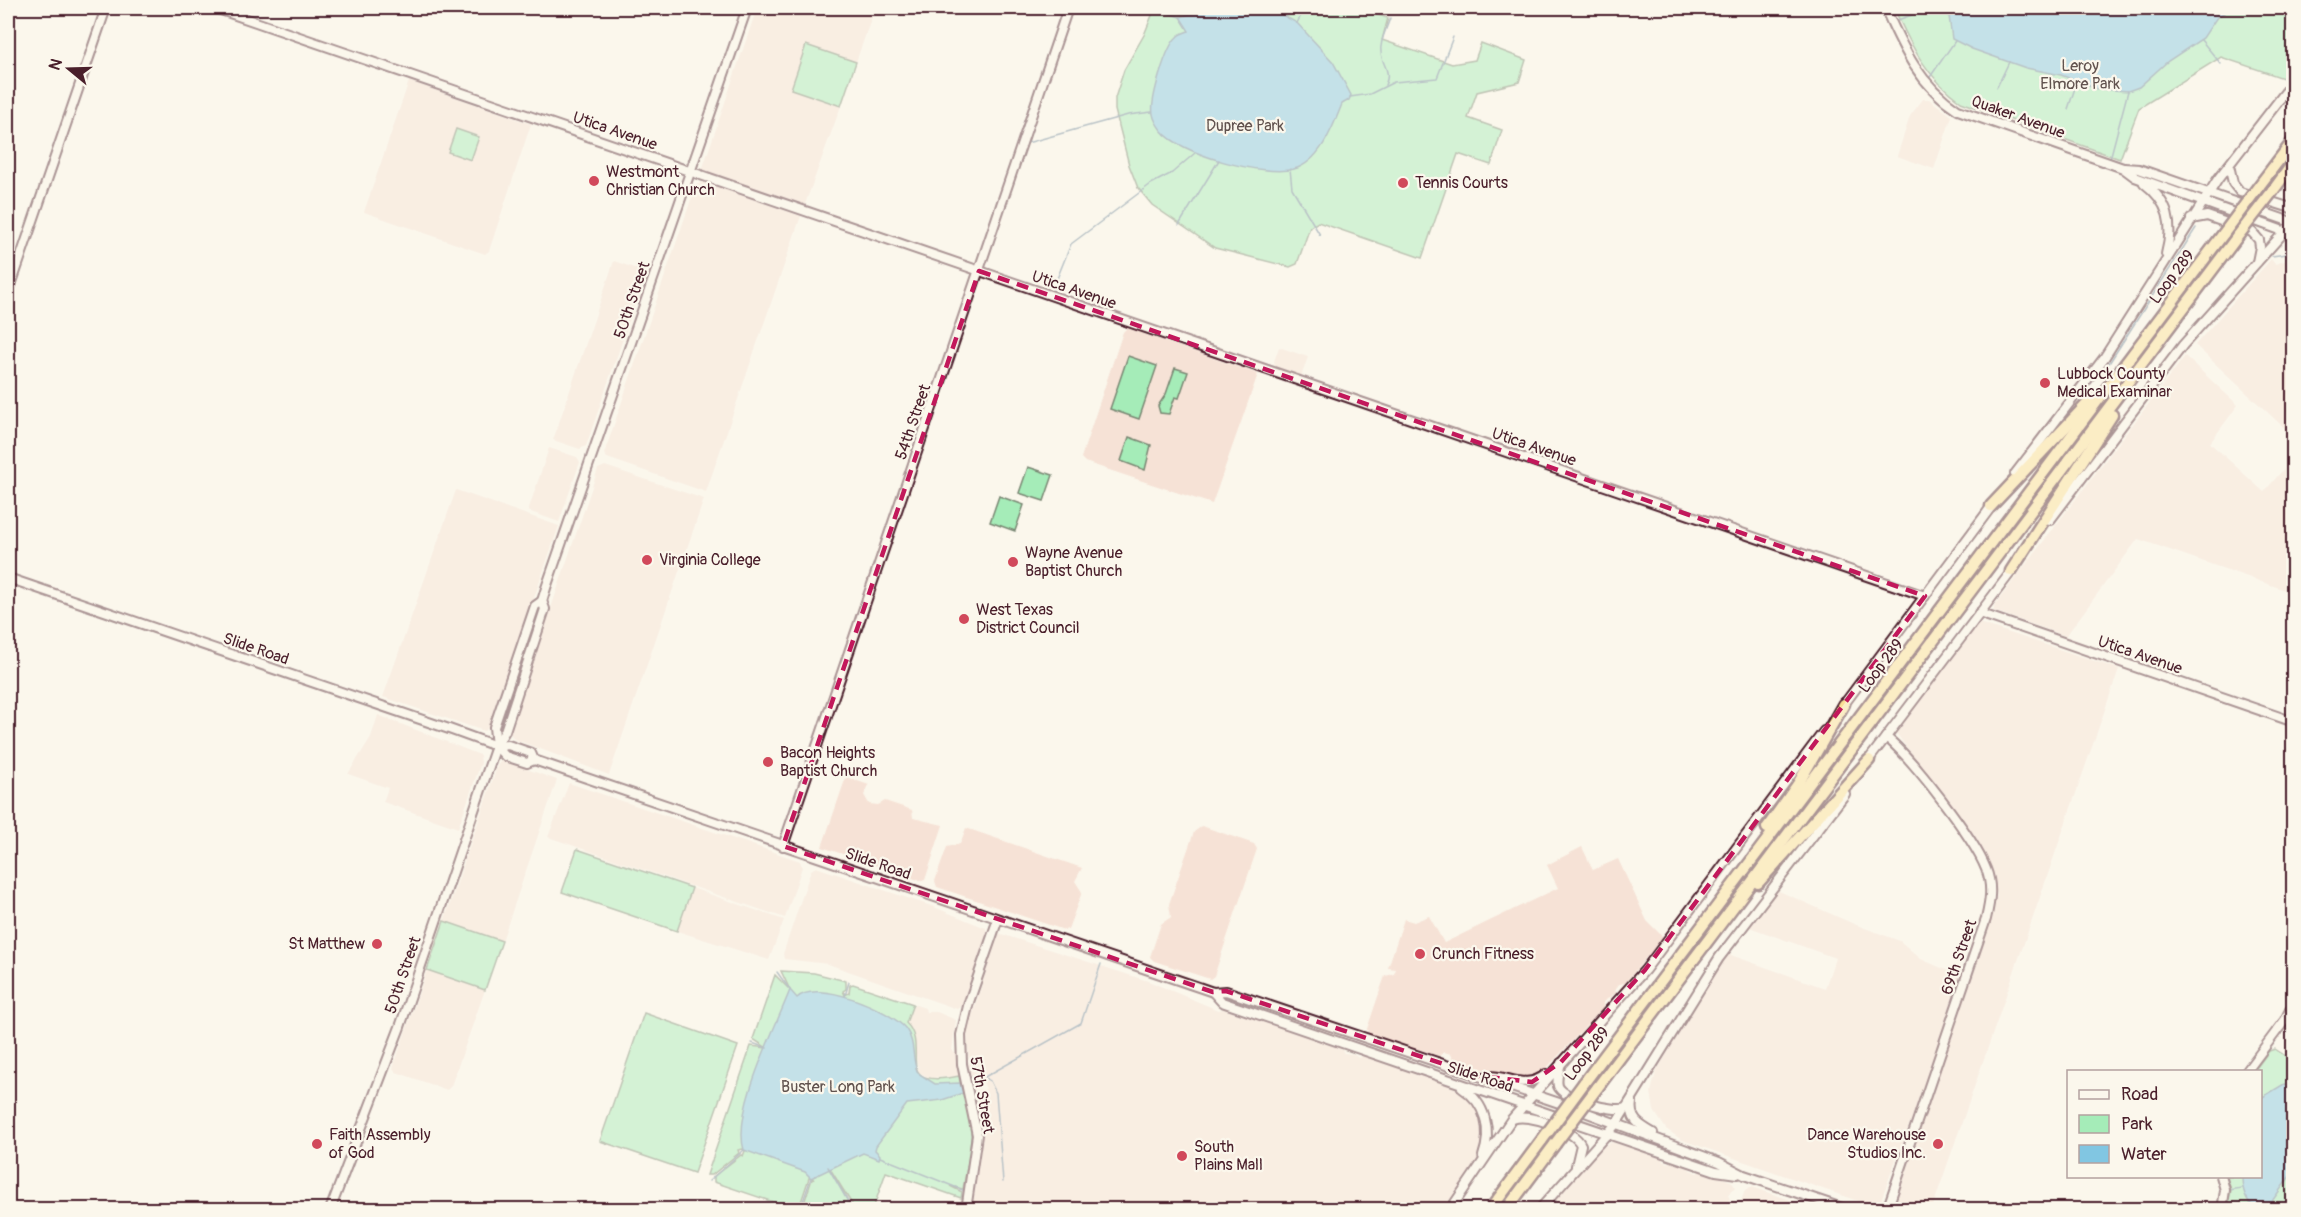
<svg xmlns="http://www.w3.org/2000/svg" width="2301" height="1217" viewBox="0 0 2301 1217" font-family="Pangolin,sans-serif">
<style>
.built{fill:#f6e2d6}
.green{fill:#a5ecb8;stroke:#788672;stroke-width:1.5}
.water{fill:#81c6e2;stroke:#6b8399;stroke-width:1.5}
.lines{fill:none;stroke-linecap:round;stroke-linejoin:round}
.stream{stroke:#6b8399;stroke-width:1.5}
.secondary-casing{stroke:#4a1f2b;stroke-width:12}
.highway-casing{stroke:#4a1f2b;stroke-width:15}
.secondary{stroke:#fbf7ec;stroke-width:8}
.highway{stroke:#fbdf96;stroke-width:10}
.highway-bridge-casing{stroke:#4a1f2b;stroke-width:15;stroke-linecap:butt}
.highway-bridge{stroke:#fbdf96;stroke-width:10}
.marked{fill:none;stroke:#c2185b;stroke-width:4.5;stroke-dasharray:12 8;stroke-linejoin:round}
.poi-dot{fill:#d1495b;stroke:#fbf7ec;stroke-width:2}
.labels{text-anchor:middle;dominant-baseline:central;stroke-width:4.5;stroke-linejoin:round;paint-order:stroke}
.park-label{font-size:16px;fill:#61524e;stroke:#fbf7ec}
.street-label{font-size:16px;fill:#4a1f2b;stroke:#fbf7ec}
.poi-label{font-size:16px;fill:#4a1f2b;stroke:#fbf7ec;text-anchor:start}
</style>
<rect width="100%" height="100%" fill="#fbf7ec"/>
<filter id="ink" filterUnits="userSpaceOnUse"><feTurbulence type="fractalNoise" baseFrequency=".0167" numOctaves="2"/><feDisplacementMap in="SourceGraphic" scale="12" xChannelSelector="R" yChannelSelector="G"/><feConvolveMatrix kernelMatrix="1 2 1 2 8 2 1 2 1" color-interpolation-filters="sRGB"/></filter>
<g filter="url(#ink)">
<g class="built">
<path d="M 757,8 L 875,8 L 856,62 L 806,45 L 791,89 L 841,106 L 804,207 L 702,170 Z"/>
<path d="M 409,81 L 531,124 L 489,251 L 485,254 L 364,212 Z"/>
<path d="M 1923,99 L 1929,99 L 1952,116 L 1934,169 L 1897,156 L 1910,116 Z"/>
<path d="M 703,182 L 801,216 L 706,492 L 607,458 L 604,454 L 696,185 Z"/>
<path d="M 2293,253 L 2294,436 L 2293,436 L 2195,345 L 2271,259 L 2275,264 L 2293,258 Z"/>
<path d="M 614,261 L 646,272 L 586,446 L 580,449 L 553,440 Z"/>
<path d="M 1127,328 L 1258,374 L 1212,504 L 1085,462 L 1081,458 L 1123,332 Z"/>
<path d="M 1279,347 L 1308,357 L 1301,377 L 1275,367 L 1274,361 Z"/>
<path d="M 2185,356 L 2238,405 L 2210,443 L 2264,492 L 2293,458 L 2293,566 L 2285,590 L 2138,539 L 2066,636 L 1994,611 L 1994,606 Z"/>
<path d="M 549,448 L 577,457 L 580,462 L 559,522 L 528,511 Z"/>
<path d="M 605,466 L 704,499 L 609,775 L 514,739 L 509,732 L 598,469 Z"/>
<path d="M 456,490 L 559,526 L 489,728 L 484,731 L 383,697 Z"/>
<path d="M 1979,623 L 2119,669 L 1932,1209 L 1892,1209 L 1993,916 L 1997,895 L 1992,869 L 1977,842 L 1896,733 Z"/>
<path d="M 378,715 L 480,755 L 481,763 L 458,828 L 383,802 L 388,788 L 348,774 L 371,737 Z"/>
<path d="M 502,760 L 557,780 L 502,941 L 444,921 L 498,764 Z"/>
<path d="M 846,777 L 869,785 L 864,795 L 869,804 L 878,805 L 885,801 L 912,810 L 913,818 L 943,825 L 925,880 L 921,881 L 822,847 Z"/>
<path d="M 569,783 L 800,861 L 802,867 L 785,918 L 548,837 Z"/>
<path d="M 1202,826 L 1254,844 L 1257,849 L 1214,976 L 1210,979 L 1154,961 L 1150,957 L 1161,924 L 1171,917 L 1169,904 L 1194,832 Z"/>
<path d="M 966,828 L 1082,868 L 1075,881 L 1082,892 L 1068,929 L 1064,930 L 937,887 L 935,881 L 947,847 L 960,844 Z"/>
<path d="M 1582,847 L 1593,870 L 1618,859 L 1647,921 L 1663,937 L 1625,983 L 1619,984 L 1615,989 L 1616,993 L 1603,1002 L 1603,1008 L 1541,1074 L 1516,1080 L 1453,1059 L 1451,1054 L 1444,1052 L 1439,1056 L 1368,1034 L 1367,1029 L 1385,976 L 1394,974 L 1396,969 L 1388,968 L 1404,919 L 1414,922 L 1429,916 L 1444,943 L 1558,888 L 1547,865 Z"/>
<path d="M 816,867 L 934,907 L 986,928 L 987,935 L 961,1007 L 957,1009 L 828,964 L 784,959 L 783,954 L 811,870 Z"/>
<path d="M 692,888 L 784,920 L 769,960 L 677,931 Z"/>
<path d="M 1779,891 L 1854,924 L 1900,941 L 1921,959 L 1960,976 L 1927,1077 L 1878,1208 L 1682,1140 L 1666,1129 L 1654,1111 L 1651,1092 L 1656,1072 L 1699,998 L 1728,954 L 1825,988 L 1835,958 L 1749,927 L 1774,893 Z"/>
<path d="M 998,933 L 1148,981 L 1218,1010 L 1223,1009 L 1291,1030 L 1341,1049 L 1344,1053 L 1353,1054 L 1359,1058 L 1365,1055 L 1455,1088 L 1475,1104 L 1482,1117 L 1485,1133 L 1478,1159 L 1445,1209 L 974,1209 L 973,1200 L 982,1140 L 980,1115 L 974,1090 L 986,1089 L 979,1073 L 970,1075 L 967,1032 Z"/>
<path d="M 427,970 L 485,990 L 451,1086 L 447,1090 L 396,1072 L 393,1068 Z"/>
<path d="M 913,1004 L 925,1008 L 926,1012 L 937,1012 L 956,1020 L 952,1051 L 956,1054 L 959,1076 L 929,1078 L 919,1072 L 912,1030 L 906,1023 Z"/>
<path d="M 1612,1142 L 1661,1157 L 1663,1161 L 1669,1163 L 1673,1161 L 1688,1166 L 1690,1170 L 1697,1173 L 1702,1171 L 1731,1181 L 1735,1187 L 1728,1195 L 1730,1199 L 1727,1209 L 1546,1209 L 1603,1147 Z"/>
<path d="M 1750,1187 L 1752,1187 L 1817,1209 L 1738,1209 L 1745,1190 Z"/>
</g>
<g class="green">
<path d="M 1155,8 L 1355,8 L 1388,18 L 1382,40 L 1452,64 L 1475,60 L 1481,43 L 1526,60 L 1519,82 L 1477,92 L 1468,118 L 1502,130 L 1491,165 L 1458,154 L 1422,258 L 1318,222 L 1310,227 L 1297,264 L 1290,267 L 1215,248 L 1152,205 L 1138,188 L 1129,165 L 1115,110 L 1115,98 L 1124,70 L 1144,35 Z"/>
<path d="M 1894,8 L 2293,8 L 2293,71 L 2286,79 L 2221,57 L 2139,108 L 2120,159 L 1961,102 C 1926,77 1911,46 1894,8 Z"/>
<path d="M 806,45 L 856,62 L 841,106 L 791,89 Z"/>
<path d="M 456,129 L 479,137 L 471,160 L 448,152 Z"/>
<path d="M 1128,356 L 1157,366 L 1139,419 L 1110,409 Z"/>
<path d="M 1175,368 L 1188,372 L 1179,398 L 1175,397 L 1169,414 L 1160,413 L 1158,406 L 1166,394 Z"/>
<path d="M 1129,437 L 1151,445 L 1145,470 L 1121,461 Z"/>
<path d="M 1028,467 L 1053,475 L 1044,501 L 1019,493 Z"/>
<path d="M 999,496 L 1024,505 L 1015,531 L 990,522 Z"/>
<path d="M 577,849 L 692,888 L 677,931 L 562,892 Z"/>
<path d="M 444,921 L 502,941 L 485,990 L 427,970 Z"/>
<path d="M 781,971 L 814,973 L 846,981 L 846,989 L 843,991 L 845,995 L 849,993 L 850,985 L 853,984 L 913,1004 L 906,1023 C 931,1047 889,1090 959,1076 C 960,1088 966,1099 969,1111 C 975,1139 967,1164 963,1189 L 950,1186 L 962,1192 L 961,1198 L 886,1172 L 873,1209 L 855,1209 L 829,1167 L 852,1209 L 802,1209 L 812,1179 L 814,1180 L 810,1175 L 799,1208 L 794,1209 L 714,1182 L 714,1176 L 741,1155 L 743,1156 L 745,1151 L 743,1149 L 738,1150 L 739,1153 L 712,1175 L 707,1175 L 751,1046 L 767,1048 L 753,1039 L 775,975 L 790,990 Z"/>
<path d="M 644,1013 L 738,1046 L 694,1173 L 600,1141 Z"/>
<path d="M 2275,1049 L 2293,1061 L 2293,1209 L 2227,1210 L 2231,1190 L 2227,1177 L 2260,1176 L 2260,1072 L 2254,1071 L 2269,1051 Z"/>
</g>
<g class="water">
<path d="M 1211,8 L 1270,8 L 1297,23 L 1333,62 L 1351,95 L 1349,100 L 1342,104 C 1333,127 1320,162 1294,169 C 1265,177 1180,155 1161,130 C 1158,126 1154,120 1153,114 C 1150,101 1166,46 1177,37 C 1179,34 1186,32 1189,31 L 1180,17 Z"/>
<path d="M 1948,8 L 2232,8 L 2217,17 L 2203,38 L 2168,61 L 2139,87 L 2128,91 L 2097,89 L 2061,75 L 2026,68 L 1972,49 L 1952,39 Z"/>
<path d="M 790,990 L 797,998 C 816,978 891,1010 906,1029 C 916,1043 911,1059 918,1073 L 935,1084 L 960,1083 L 963,1093 L 942,1100 L 907,1104 L 876,1146 L 875,1150 L 880,1155 L 879,1159 L 863,1153 L 811,1178 L 805,1172 L 744,1150 C 732,1111 776,1027 790,990 Z"/>
<path d="M 2284,1084 L 2293,1086 L 2293,1172 L 2270,1204 L 2258,1209 C 2246,1204 2242,1189 2242,1177 L 2260,1176 L 2261,1098 Z"/>
</g>
<g class="lines">
<g class="stream">
<path d="M 1154,8 L 1180,17"/>
<path d="M 1895,21 L 1931,8"/>
<path d="M 1297,23 L 1305,8"/>
<path d="M 2201,40 L 2221,64"/>
<path d="M 1928,80 L 1955,41"/>
<path d="M 1385,85 C 1392,71 1382,66 1381,52 C 1379,42 1387,28 1390,18"/>
<path d="M 1997,87 L 2009,62"/>
<path d="M 1350,97 L 1370,94 L 1394,82 L 1437,78 L 1453,37"/>
<path d="M 2293,102 L 2294,100"/>
<path d="M 2068,109 L 2077,82"/>
<path d="M 1027,143 L 1128,115 L 1152,112"/>
<path d="M 2110,159 L 2128,91"/>
<path d="M 1290,169 L 1292,188 L 1320,235"/>
<path d="M 1179,225 L 1219,160"/>
<path d="M 2272,256 L 2286,254 L 2294,247"/>
<path d="M 1052,291 L 1071,244 L 1151,184 L 1172,173 L 1195,153"/>
<path d="M 2106,368 L 2196,228"/>
<path d="M 777,972 L 790,990"/>
<path d="M 845,996 L 849,982"/>
<path d="M 752,1043 L 767,1048"/>
<path d="M 985,1078 L 990,1081 L 996,1093 L 1003,1182"/>
<path d="M 972,1084 L 1081,1023 L 1101,964"/>
<path d="M 2260,1092 L 2263,1096"/>
<path d="M 880,1157 L 965,1191"/>
<path d="M 828,1167 L 853,1210"/>
<path d="M 709,1181 L 744,1150"/>
<path d="M 2229,1190 L 2242,1188"/>
<path d="M 800,1210 L 811,1178"/>
</g>
<g class="secondary-casing">
<g id="secondary">
<path d="M 215,8 L 1925,596"/>
<path d="M 1885,8 C 1903,48 1919,85 1958,110 L 2123,168 L 2135,177 L 2294,235"/>
<path d="M 2229,165 L 2233,183 L 2240,192 L 2294,209"/>
<path d="M 2124,168 L 2139,169 L 2294,223"/>
<path d="M 2144,183 C 2169,202 2174,224 2166,254"/>
<path d="M 2191,219 L 2207,216 L 2252,232 L 2259,240 L 2260,247 L 2257,262"/>
<path d="M 8,294 L 106,8"/>
<path d="M 2015,474 L 2104,358 L 2218,179 L 2294,81"/>
<path d="M 2050,520 L 2183,345 L 2294,221"/>
<path d="M 8,578 L 449,729 L 496,746 L 505,756 L 527,763 L 534,760"/>
<path d="M 1979,613 L 2294,722"/>
<path d="M 1842,707 L 1994,503"/>
<path d="M 1886,737 C 1912,758 1974,838 1986,869 C 1993,886 1990,902 1986,919 L 1887,1210"/>
<path d="M 496,746 L 508,745 L 531,753 L 534,760 L 566,771 L 1213,992 L 1226,991 L 1574,1108 L 1719,1162 L 1744,1175 L 1848,1210"/>
<path d="M 496,746 L 494,727 L 535,606 L 542,601"/>
<path d="M 1867,762 L 2014,568"/>
<path d="M 783,846 L 1068,8"/>
<path d="M 1213,992 L 1222,1002 L 1716,1171 L 1737,1174"/>
<path d="M 1561,1063 C 1559,1070 1556,1079 1558,1086 C 1563,1099 1614,1113 1626,1108"/>
<path d="M 2246,1072 L 2285,1020 L 2294,1002"/>
<path d="M 1487,1076 C 1509,1075 1525,1091 1546,1074"/>
<path d="M 1462,1088 C 1486,1103 1492,1131 1483,1156"/>
<path d="M 1632,1102 C 1629,1119 1639,1125 1653,1133"/>
<path d="M 1513,1119 C 1528,1112 1575,1130 1581,1145 L 1576,1166"/>
<path d="M 2221,1176 L 2225,1190 L 2222,1210"/>
<path d="M 330,1210 L 400,1027 L 496,746 L 505,731 L 545,609 L 542,601 L 546,588 L 747,8"/>
<path d="M 966,1210 L 977,1135 L 962,1064 L 961,1035 L 969,1002 L 998,919"/>
<path d="M 1450,1210 L 1511,1120 L 1645,970 L 1824,731"/>
<path d="M 1539,1210 L 1616,1124 L 1719,958 L 1845,794"/>
</g>
</g>
<g class="highway-casing">
<g id="highway">
<path d="M 2259,186 L 2294,140"/>
<path d="M 2272,192 L 2294,162"/>
<path d="M 1991,506 L 2090,401"/>
<path d="M 2011,571 L 2112,415"/>
<path d="M 1767,828 L 1798,784 L 1844,704"/>
<path d="M 1758,883 L 1869,760"/>
<path d="M 1584,1083 L 2224,233"/>
<path d="M 1597,1088 L 2237,237"/>
<path d="M 1490,1210 L 1542,1140"/>
<path d="M 1506,1210 L 1555,1144"/>
</g>
</g>
<use href="#secondary" class="secondary"/>
<use href="#highway" class="highway"/>
<g class="highway-bridge-casing">
<g id="highway-bridge">
<path d="M 2224,233 L 2259,186"/>
<path d="M 2237,237 L 2272,192"/>
<path d="M 1542,1140 L 1584,1083"/>
<path d="M 1555,1144 L 1597,1088"/>
</g>
</g>
<use href="#highway-bridge" class="highway-bridge"/>
</g>
</g>
<path d="M0 0H2301V1217H0ZM 979,271 L 1925,596 L 1645,970 L 1561,1062 L 1532,1082 L 1479,1076 L 1226,991 L 1213,992 L 783,846 Z" fill="#fbf7ec" fill-opacity=".55" fill-rule="evenodd"/>
<path class="marked" d="M 979,271 L 1925,596 L 1645,970 L 1561,1062 L 1532,1082 L 1479,1076 L 1226,991 L 1213,992 L 783,846 Z"/>
<g class="poi-dot">
<circle cx="594" cy="181" r="6"/>
<circle cx="1403" cy="183" r="6"/>
<circle cx="2045" cy="383" r="6"/>
<circle cx="647" cy="560" r="6"/>
<circle cx="1013" cy="562" r="6"/>
<circle cx="964" cy="619" r="6"/>
<circle cx="768" cy="762" r="6"/>
<circle cx="377" cy="944" r="6"/>
<circle cx="1420" cy="954" r="6"/>
<circle cx="317" cy="1144" r="6"/>
<circle cx="1938" cy="1144" r="6"/>
<circle cx="1182" cy="1156" r="6"/>
</g>
<g class="labels">
<g class="park-label">
<text x="2080" y="66">Leroy<tspan x="2080" dy="18">Elmore Park</tspan></text>
<text x="1245" y="126">Dupree Park</text>
<text x="838" y="1087">Buster Long Park</text>
</g>
<g class="street-label">
<text transform="translate(2018 117) rotate(20)">Quaker Avenue</text>
<text transform="translate(615 131) rotate(19)">Utica Avenue</text>
<text transform="translate(2172 277) rotate(-53)">Loop 289</text>
<text transform="translate(1074 290) rotate(19)">Utica Avenue</text>
<text transform="translate(632 300) rotate(-71)">50th Street</text>
<text transform="translate(913 422) rotate(-71)">54th Street</text>
<text transform="translate(1534 447) rotate(19)">Utica Avenue</text>
<text transform="translate(256 649) rotate(19)">Slide Road</text>
<text transform="translate(2140 655) rotate(19)">Utica Avenue</text>
<text transform="translate(1881 666) rotate(-53)">Loop 289</text>
<text transform="translate(878 864) rotate(19)">Slide Road</text>
<text transform="translate(1959 957) rotate(-71)">69th Street</text>
<text transform="translate(403 975) rotate(-71)">50th Street</text>
<text transform="translate(1587 1054) rotate(-53)">Loop 289</text>
<text transform="translate(1480 1077) rotate(18)">Slide Road</text>
<text transform="translate(982 1095) rotate(80)">57th Street</text>
</g>
<g class="poi-label">
<text x="606" y="172">Westmont<tspan x="606" dy="18">Christian Church</tspan></text>
<text x="1415" y="183">Tennis Courts</text>
<text x="2057" y="374">Lubbock County<tspan x="2057" dy="18">Medical Examinar</tspan></text>
<text x="1025" y="553">Wayne Avenue<tspan x="1025" dy="18">Baptist Church</tspan></text>
<text x="659" y="560">Virginia College</text>
<text x="976" y="610">West Texas<tspan x="976" dy="18">District Council</tspan></text>
<text x="780" y="753">Bacon Heights<tspan x="780" dy="18">Baptist Church</tspan></text>
<text x="365" y="944" text-anchor="end">St Matthew</text>
<text x="1432" y="954">Crunch Fitness</text>
<text x="329" y="1135">Faith Assembly<tspan x="329" dy="18">of God</tspan></text>
<text x="1926" y="1135" text-anchor="end">Dance Warehouse<tspan x="1926" dy="18">Studios Inc.</tspan></text>
<text x="1194" y="1147">South<tspan x="1194" dy="18">Plains Mall</tspan></text>
</g>
</g>
<rect width="2301" height="1217" fill="none" stroke="#fbf7ec" stroke-width="30"/>
<rect x="15" y="15" width="2271" height="1187" fill="none" stroke="#4a1f2b" stroke-width="2" filter="url(#ink)"/>
<rect x="2067" y="1070" width="195" height="108" fill="#fbf7ec" stroke="#b4a19f" stroke-width="1.5"/>
<rect x="2079" y="1090" width="30" height="9" fill="#fbf7ec" stroke="#b4a19f" stroke-width="1.5"/>
<text x="2121" y="1100" font-size="18" fill="#4a1f2b">Road</text>
<rect x="2079" y="1115" width="30" height="18" fill="#a5ecb8" stroke="#b4a19f" stroke-width="1.5"/>
<text x="2121" y="1130" font-size="18" fill="#4a1f2b">Park</text>
<rect x="2079" y="1145" width="30" height="18" fill="#81c6e2" stroke="#b4a19f" stroke-width="1.5"/>
<text x="2121" y="1160" font-size="18" fill="#4a1f2b">Water</text>
<g transform="translate(69 69) rotate(289)" stroke="#fbf7ec" stroke-width="4.5" paint-order="stroke">
<path d="M0-4.5L10 22L0 15L-10 22Z" fill="#4a1f2b"/>
<text y="-9" font-size="16" font-weight="bold" text-anchor="middle" fill="#4a1f2b">N</text>
</g>
</svg>
